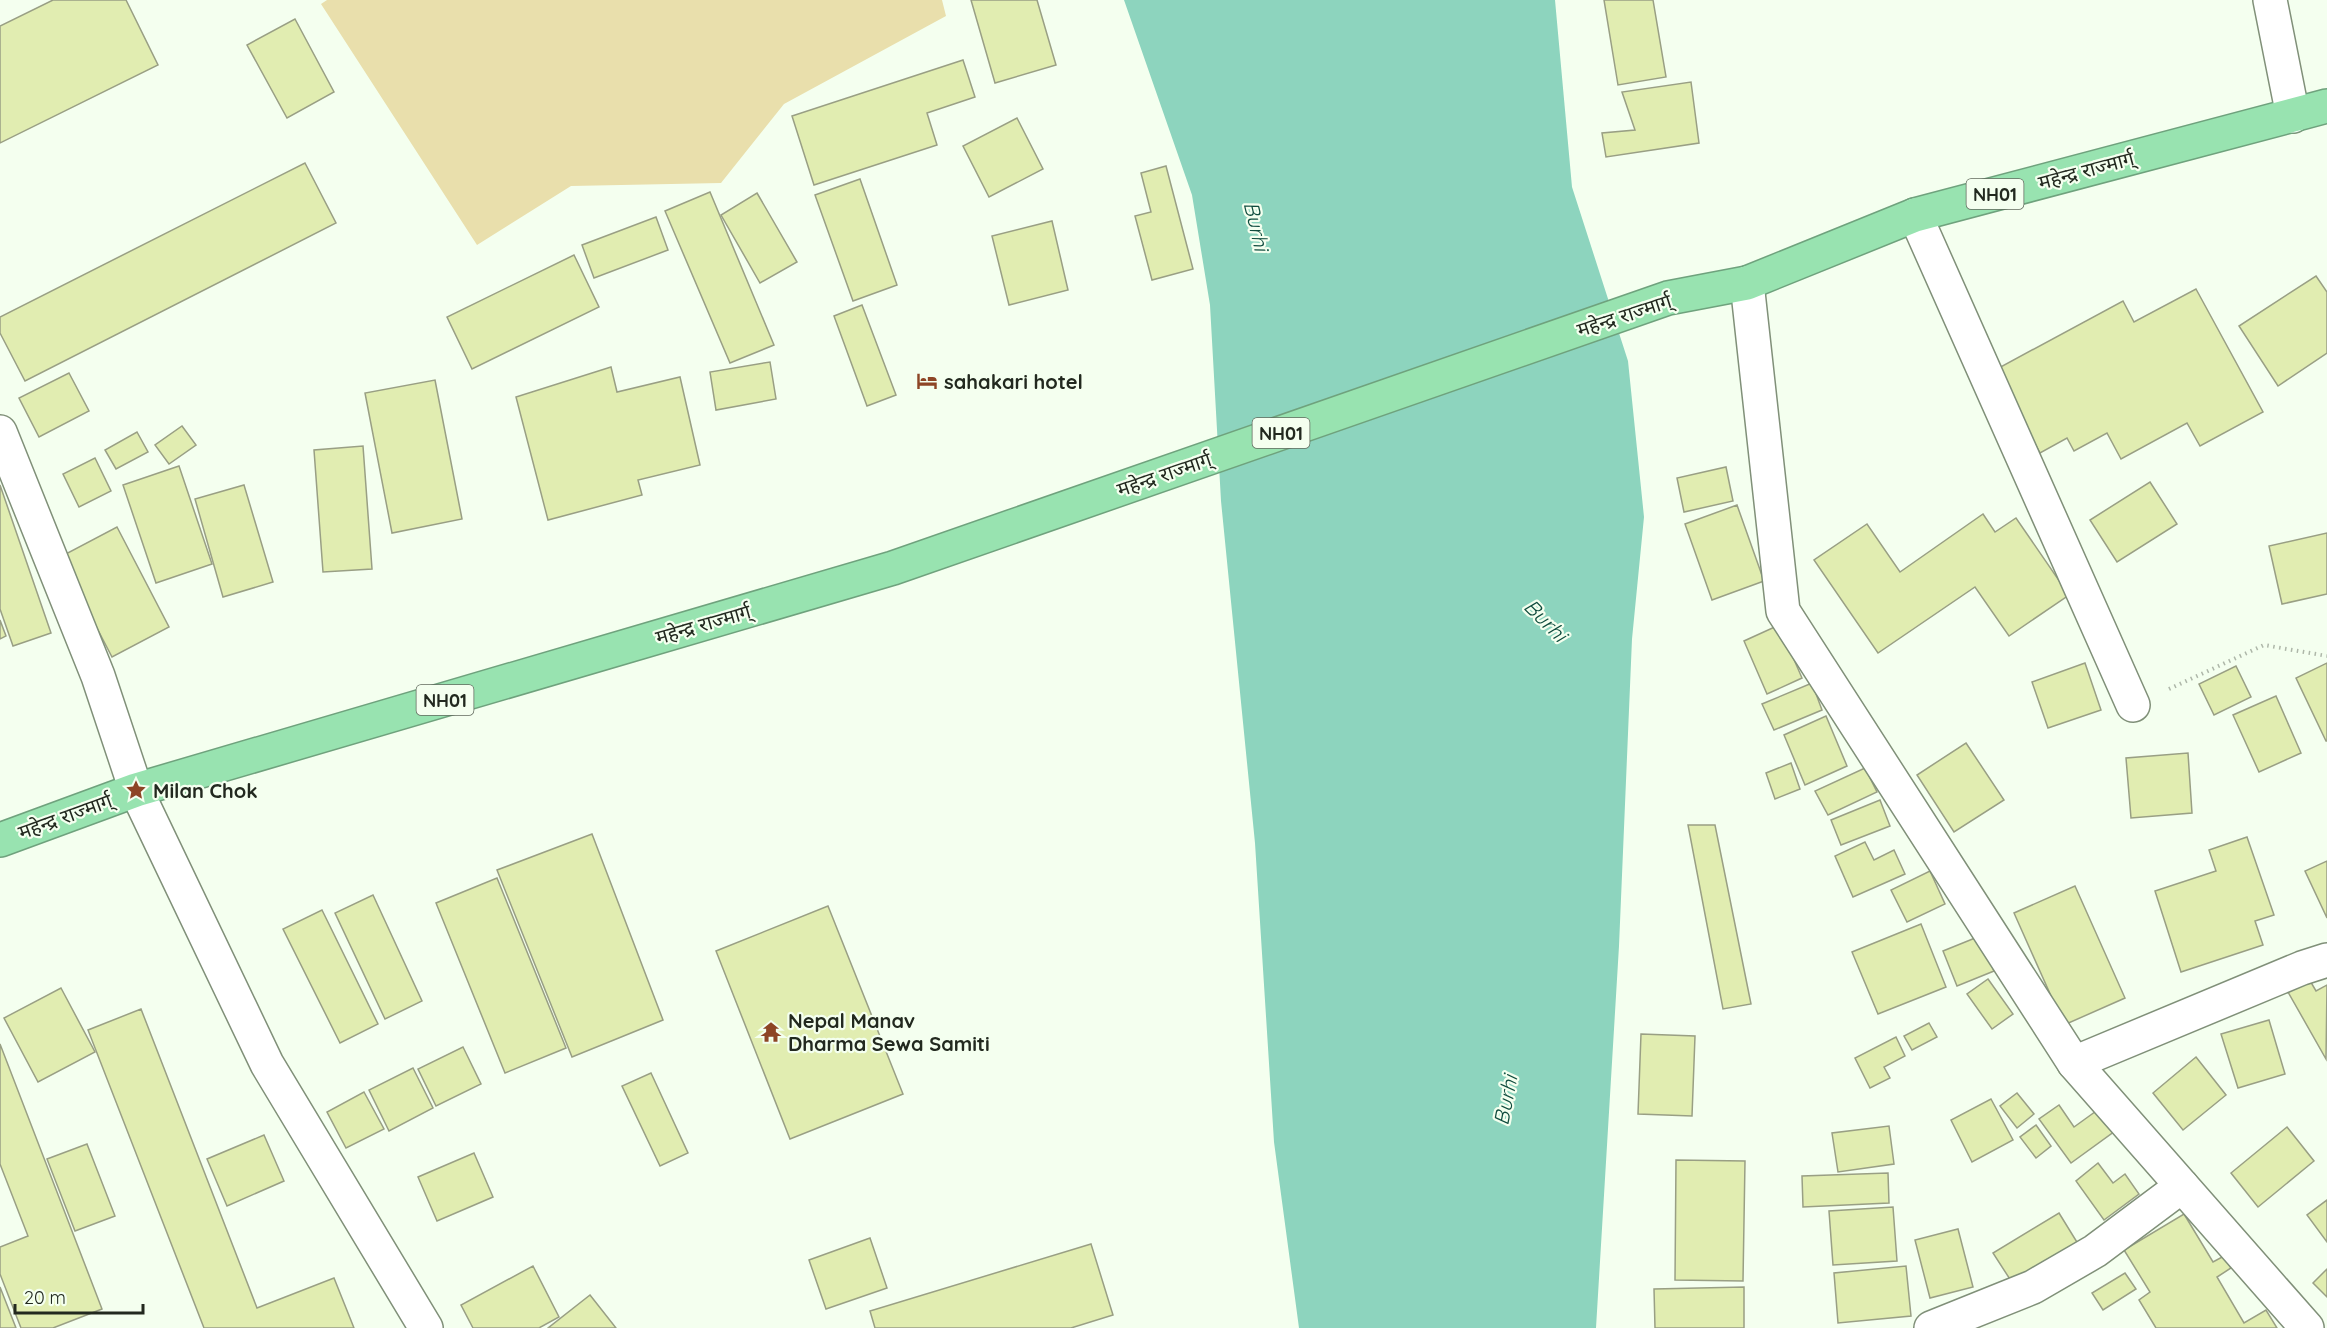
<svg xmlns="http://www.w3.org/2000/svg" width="2327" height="1328" viewBox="0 0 2327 1328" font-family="Quicksand,'Noto Sans Devanagari',sans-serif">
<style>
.green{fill:#e9dfac}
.water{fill:#8dd4be}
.building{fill:#e1edb1;stroke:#999f84;stroke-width:1.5}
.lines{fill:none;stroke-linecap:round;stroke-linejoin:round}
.street-casing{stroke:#809079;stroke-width:36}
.highway-casing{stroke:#6fa27d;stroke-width:36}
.path{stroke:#aeb7a9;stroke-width:4;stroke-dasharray:1.5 4.5;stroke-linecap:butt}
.street{stroke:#fff;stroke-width:33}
.highway{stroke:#98e3b0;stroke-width:33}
.labels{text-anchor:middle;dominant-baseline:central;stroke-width:4.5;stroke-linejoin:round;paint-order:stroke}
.shield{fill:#f4ffef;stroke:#61695d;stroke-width:1.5}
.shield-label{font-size:18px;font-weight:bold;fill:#22291f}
.street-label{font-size:20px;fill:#22291f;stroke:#f4ffef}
.poi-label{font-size:20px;font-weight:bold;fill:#22291f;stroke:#f4ffef;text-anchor:start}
.water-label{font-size:21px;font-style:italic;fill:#0e4b3d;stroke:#f4ffef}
</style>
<rect width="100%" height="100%" fill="#f4ffef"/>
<path class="green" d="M 327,0 L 942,0 L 946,16 L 784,104 L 721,183 L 571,186 L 477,245 L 321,4 Z"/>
<path class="water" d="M 1124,0 L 1555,0 L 1572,187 L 1628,361 L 1644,517 L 1632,639 L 1619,946 L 1596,1328 L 1299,1328 L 1274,1142 L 1255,843 L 1221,501 L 1210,305 L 1192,195 Z"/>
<g class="building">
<path d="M 53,0 L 126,0 L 158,65 L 0,143 L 0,26 Z"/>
<path d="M 971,0 L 1037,0 L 1056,65 L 995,83 Z"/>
<path d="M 1604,0 L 1653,0 L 1666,77 L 1618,85 Z"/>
<path d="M 295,19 L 334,92 L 287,118 L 247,45 Z"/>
<path d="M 963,60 L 975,97 L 927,113 L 937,145 L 814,185 L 792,116 Z"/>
<path d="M 1691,82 L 1699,143 L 1606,157 L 1602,133 L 1635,130 L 1622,92 Z"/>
<path d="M 1017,118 L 1043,169 L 989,197 L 963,146 Z"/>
<path d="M 305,163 L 336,223 L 25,381 L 0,333 L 0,317 Z"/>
<path d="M 1166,166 L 1193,269 L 1152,280 L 1135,216 L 1151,212 L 1141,173 Z"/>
<path d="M 860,179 L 897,285 L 853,301 L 815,195 Z"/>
<path d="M 710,192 L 774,345 L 730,363 L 665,211 Z"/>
<path d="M 757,193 L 797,262 L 760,283 L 721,215 Z"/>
<path d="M 656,217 L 668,250 L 594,278 L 582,245 Z"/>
<path d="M 1052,221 L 1068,290 L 1009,305 L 992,236 Z"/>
<path d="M 574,255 L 599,307 L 472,369 L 447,317 Z"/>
<path d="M 2316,276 L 2327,292 L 2327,353 L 2278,386 L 2239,326 Z"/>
<path d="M 2196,289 L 2263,412 L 2200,446 L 2187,423 L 2121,459 L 2107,433 L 2074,451 L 2067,438 L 2040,453 L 1995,370 L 2123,301 L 2134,322 Z"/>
<path d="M 862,305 L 896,395 L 867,406 L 834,316 Z"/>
<path d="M 770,362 L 776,399 L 716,410 L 710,372 Z"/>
<path d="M 611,367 L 617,392 L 680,377 L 700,465 L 638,480 L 642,495 L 548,520 L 516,397 Z"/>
<path d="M 69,373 L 89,411 L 39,437 L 19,398 Z"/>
<path d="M 435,380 L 462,519 L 392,533 L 365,393 Z"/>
<path d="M 182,426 L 196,445 L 169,464 L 155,445 Z"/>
<path d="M 137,432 L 148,452 L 116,469 L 105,450 Z"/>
<path d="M 363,446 L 372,569 L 323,572 L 314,450 Z"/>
<path d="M 95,458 L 111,491 L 79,507 L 63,474 Z"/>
<path d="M 179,466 L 212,564 L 156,583 L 123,485 Z"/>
<path d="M 1726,467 L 1733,501 L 1684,512 L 1677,478 Z"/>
<path d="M 2150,482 L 2177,524 L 2117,562 L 2090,520 Z"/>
<path d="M 0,485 L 51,633 L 13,646 L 0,609 Z"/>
<path d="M 244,485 L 273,582 L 223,597 L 195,499 Z"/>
<path d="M 1737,505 L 1764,581 L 1712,600 L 1685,524 Z"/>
<path d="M 1983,514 L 1995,532 L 2016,518 L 2069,595 L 2009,636 L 1975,587 L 1878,653 L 1814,560 L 1867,524 L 1900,572 Z"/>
<path d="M 117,527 L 169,627 L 112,657 L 60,557 Z"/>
<path d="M 2327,533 L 2327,594 L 2282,604 L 2269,546 Z"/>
<path d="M 0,620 L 6,636 L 0,639 Z"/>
<path d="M 1779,625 L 1802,678 L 1767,694 L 1744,641 Z"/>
<path d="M 2085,663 L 2101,710 L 2048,728 L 2032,682 Z"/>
<path d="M 2327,663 L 2327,741 L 2326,741 L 2296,678 Z"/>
<path d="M 2236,666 L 2251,697 L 2214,715 L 2199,684 Z"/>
<path d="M 1812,683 L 1822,710 L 1774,730 L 1762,704 Z"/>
<path d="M 2276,696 L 2301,753 L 2259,772 L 2233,715 Z"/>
<path d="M 1826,716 L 1847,766 L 1805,785 L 1784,735 Z"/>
<path d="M 1966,743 L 2004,800 L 1954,832 L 1917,775 Z"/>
<path d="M 2188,753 L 2192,813 L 2131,818 L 2126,758 Z"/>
<path d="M 1791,763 L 1800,789 L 1775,799 L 1766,773 Z"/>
<path d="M 1865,768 L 1877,792 L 1828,815 L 1815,791 Z"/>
<path d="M 1880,800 L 1890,826 L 1841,845 L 1831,820 Z"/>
<path d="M 1688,825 L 1715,825 L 1751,1004 L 1723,1009 Z"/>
<path d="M 592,834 L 663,1020 L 572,1057 L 497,870 Z"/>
<path d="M 2247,837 L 2274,915 L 2255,921 L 2263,945 L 2181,972 L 2155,891 L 2216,871 L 2209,850 Z"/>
<path d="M 1865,842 L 1874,860 L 1894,850 L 1905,874 L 1853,897 L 1835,856 Z"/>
<path d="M 2327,861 L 2327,918 L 2305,871 Z"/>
<path d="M 1930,871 L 1945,904 L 1907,922 L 1891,890 Z"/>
<path d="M 497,878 L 566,1048 L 505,1073 L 436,903 Z"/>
<path d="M 2075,886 L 2125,998 L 2064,1025 L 2014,913 Z"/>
<path d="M 373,895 L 422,1001 L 385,1019 L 335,913 Z"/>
<path d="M 828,906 L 903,1094 L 790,1139 L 716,951 Z"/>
<path d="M 322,910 L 378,1024 L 340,1043 L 283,929 Z"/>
<path d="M 1921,924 L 1946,987 L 1878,1014 L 1852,952 Z"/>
<path d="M 1980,936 L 1994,971 L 1957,986 L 1943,951 Z"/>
<path d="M 1988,979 L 2013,1014 L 1992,1029 L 1967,994 Z"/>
<path d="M 2309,979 L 2316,991 L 2327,985 L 2326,1059 L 2288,992 Z"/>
<path d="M 61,988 L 95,1052 L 38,1082 L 4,1018 Z"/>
<path d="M 141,1009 L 257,1308 L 334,1278 L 354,1328 L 204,1328 L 88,1030 Z"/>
<path d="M 2269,1020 L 2285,1074 L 2238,1088 L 2221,1034 Z"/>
<path d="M 1929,1023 L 1937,1037 L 1912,1050 L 1904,1036 Z"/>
<path d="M 1641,1034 L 1695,1036 L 1692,1116 L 1638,1114 Z"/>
<path d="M 1896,1037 L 1905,1056 L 1884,1067 L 1890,1078 L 1870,1088 L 1855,1058 Z"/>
<path d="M 0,1044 L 102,1309 L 53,1328 L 21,1328 L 0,1274 L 0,1247 L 28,1236 L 0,1164 Z"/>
<path d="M 463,1047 L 481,1084 L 436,1106 L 418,1069 Z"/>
<path d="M 2196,1057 L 2226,1095 L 2183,1130 L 2153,1093 Z"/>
<path d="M 413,1068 L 433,1108 L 389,1131 L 369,1090 Z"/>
<path d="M 651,1073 L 688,1153 L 660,1166 L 622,1086 Z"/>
<path d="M 364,1092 L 384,1129 L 346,1148 L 327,1112 Z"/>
<path d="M 2017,1093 L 2034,1114 L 2017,1128 L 2000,1106 Z"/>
<path d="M 1991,1099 L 2013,1140 L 1972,1162 L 1951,1120 Z"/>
<path d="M 2059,1105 L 2074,1127 L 2099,1109 L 2115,1131 L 2071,1163 L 2039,1119 Z"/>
<path d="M 2036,1125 L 2051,1146 L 2036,1158 L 2020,1137 Z"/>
<path d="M 1889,1126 L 1894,1164 L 1838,1172 L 1832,1133 Z"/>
<path d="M 2287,1127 L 2314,1161 L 2258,1207 L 2231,1173 Z"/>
<path d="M 264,1135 L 284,1181 L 227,1206 L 207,1159 Z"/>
<path d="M 87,1144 L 115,1216 L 75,1231 L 47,1159 Z"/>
<path d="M 474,1153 L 493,1197 L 437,1221 L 418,1177 Z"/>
<path d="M 1676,1160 L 1745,1161 L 1743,1281 L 1675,1280 Z"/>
<path d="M 2098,1163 L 2113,1183 L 2125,1174 L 2139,1194 L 2104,1220 L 2076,1181 Z"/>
<path d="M 1888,1173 L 1889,1203 L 1803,1207 L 1802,1176 Z"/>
<path d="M 2327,1200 L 2327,1242 L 2307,1215 Z"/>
<path d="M 1893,1207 L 1897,1261 L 1833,1265 L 1829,1211 Z"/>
<path d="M 2059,1213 L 2080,1247 L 2015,1287 L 1993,1253 Z"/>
<path d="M 2184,1214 L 2213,1262 L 2224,1256 L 2231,1268 L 2217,1277 L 2244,1323 L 2266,1310 L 2277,1328 L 2156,1328 L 2139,1300 L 2150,1292 L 2124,1250 Z"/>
<path d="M 1958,1229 L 1973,1287 L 1930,1298 L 1915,1240 Z"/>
<path d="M 870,1238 L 887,1288 L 826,1309 L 809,1260 Z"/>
<path d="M 1091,1244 L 1113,1315 L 1071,1328 L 875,1328 L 870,1311 Z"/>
<path d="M 533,1266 L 559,1317 L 539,1328 L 473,1328 L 461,1305 Z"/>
<path d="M 1906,1266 L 1911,1316 L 1838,1323 L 1834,1273 Z"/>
<path d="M 2327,1269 L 2327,1297 L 2313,1283 Z"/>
<path d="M 2125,1273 L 2136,1289 L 2103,1310 L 2092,1293 Z"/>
<path d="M 0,1287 L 16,1328 L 0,1328 Z"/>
<path d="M 1744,1287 L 1744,1328 L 1655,1328 L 1654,1289 Z"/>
<path d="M 590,1295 L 616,1328 L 548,1328 Z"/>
</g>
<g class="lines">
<g class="street-casing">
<g id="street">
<path d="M 2270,0 L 2293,116"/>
<path d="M 1915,215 L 2133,705"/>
<path d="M 1747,283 L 1783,611 L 2074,1063 L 2307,1328"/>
<path d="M 0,432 L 98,676 L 136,790 L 267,1064 L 426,1328"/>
<path d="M 2074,1063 L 2302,968 L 2327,960"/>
<path d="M 1931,1328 L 2033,1287 L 2095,1251 L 2182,1186"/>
</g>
</g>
<g class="highway-casing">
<path id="highway" d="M 0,840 L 136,790 L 893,568 L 1668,298 L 1747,283 L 1915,215 L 2327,106"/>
</g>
<path class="path" d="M 2169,689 L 2264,645 L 2327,656"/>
<use href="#street" class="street"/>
<use href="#highway" class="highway"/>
</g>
<defs>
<g id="hotel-bare" transform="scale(1.62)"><path d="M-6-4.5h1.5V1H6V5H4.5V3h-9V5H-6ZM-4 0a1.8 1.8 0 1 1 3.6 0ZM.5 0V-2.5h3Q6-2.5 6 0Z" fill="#8d4525" stroke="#f4ffef" stroke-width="2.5" paint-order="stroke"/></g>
<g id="sight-bare" transform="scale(1.62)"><path d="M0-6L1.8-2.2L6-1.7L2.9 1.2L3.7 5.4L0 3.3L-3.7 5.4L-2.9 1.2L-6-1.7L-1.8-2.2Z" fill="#8d4525" stroke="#f4ffef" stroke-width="2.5" paint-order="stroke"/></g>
<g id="temple-bare" transform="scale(1.62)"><path d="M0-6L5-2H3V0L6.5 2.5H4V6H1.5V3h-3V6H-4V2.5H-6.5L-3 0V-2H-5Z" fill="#8d4525" stroke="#f4ffef" stroke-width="2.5" paint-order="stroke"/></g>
</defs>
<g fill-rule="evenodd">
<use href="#hotel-bare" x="927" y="381"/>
<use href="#sight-bare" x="136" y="790"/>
<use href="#temple-bare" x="771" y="1032"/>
</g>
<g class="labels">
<g class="shield">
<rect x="1966.5" y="179" width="57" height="30" rx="4.5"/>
<rect x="1252.5" y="418" width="57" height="30" rx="4.5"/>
<rect x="416.5" y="685" width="57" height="30" rx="4.5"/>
</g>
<g class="shield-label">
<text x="1995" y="194">NH01</text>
<text x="1281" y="433">NH01</text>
<text x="445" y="700">NH01</text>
</g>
<g class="street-label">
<text transform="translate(2086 170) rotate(-15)">महेन्द्र राज्मार्ग्</text>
<text transform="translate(1624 315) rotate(-18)">महेन्द्र राज्मार्ग्</text>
<text transform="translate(1164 474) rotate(-19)">महेन्द्र राज्मार्ग्</text>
<text transform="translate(703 624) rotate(-16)">महेन्द्र राज्मार्ग्</text>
<text transform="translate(65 816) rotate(-20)">महेन्द्र राज्मार्ग्</text>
</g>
<g class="poi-label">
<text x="944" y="381">sahakari hotel</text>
<text x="153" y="790">Milan Chok</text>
<text x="788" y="1020">Nepal Manav<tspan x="788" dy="23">Dharma Sewa Samiti</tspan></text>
</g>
<g class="water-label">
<text transform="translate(1257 226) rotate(77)">Burhi</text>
<text transform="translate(1546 620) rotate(45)">Burhi</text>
<text transform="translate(1505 1100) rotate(-79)">Burhi</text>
</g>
</g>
<path d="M15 1304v9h128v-9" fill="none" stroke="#22291f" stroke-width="3"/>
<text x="24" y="1304" font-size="18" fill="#22291f" stroke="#f4ffef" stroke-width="4.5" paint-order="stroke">20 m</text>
</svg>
